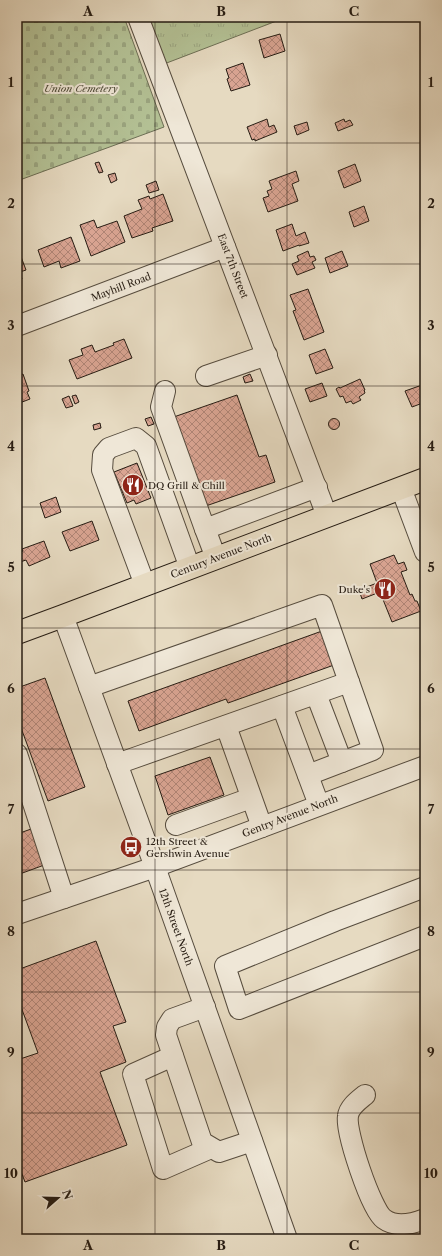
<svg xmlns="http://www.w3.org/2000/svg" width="442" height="1256" viewBox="0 0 442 1256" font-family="'Libre Caslon Text',serif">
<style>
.cemetery{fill:url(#cemetery-stones);stroke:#6c6e54}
.park{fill:url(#park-tufts);stroke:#6c6e54}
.building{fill:url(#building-cross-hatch);stroke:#261c13}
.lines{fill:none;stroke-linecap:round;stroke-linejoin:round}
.minor-casing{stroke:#564c3e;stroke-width:22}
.major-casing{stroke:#261c13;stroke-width:24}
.minor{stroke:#efe7d7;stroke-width:20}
.major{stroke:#e6dac1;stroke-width:22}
.grid{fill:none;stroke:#261c13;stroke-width:1;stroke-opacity:0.55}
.labels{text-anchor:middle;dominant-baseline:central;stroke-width:4;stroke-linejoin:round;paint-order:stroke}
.park-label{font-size:10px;font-style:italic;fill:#504d3a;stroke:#efe7d7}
.street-label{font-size:10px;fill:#261c13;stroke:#efe7d7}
.poi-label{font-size:10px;fill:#261c13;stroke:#efe7d7;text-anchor:start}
.neatline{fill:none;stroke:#261c13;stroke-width:1.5}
.grid-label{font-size:13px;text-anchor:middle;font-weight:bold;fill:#261c13}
</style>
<defs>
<pattern id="cemetery-stones" width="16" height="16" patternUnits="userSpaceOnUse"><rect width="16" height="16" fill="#b3c094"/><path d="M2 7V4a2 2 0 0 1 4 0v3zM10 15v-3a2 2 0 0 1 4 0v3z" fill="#9aa47f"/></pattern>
<pattern id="park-tufts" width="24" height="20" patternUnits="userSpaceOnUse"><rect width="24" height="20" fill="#b3c094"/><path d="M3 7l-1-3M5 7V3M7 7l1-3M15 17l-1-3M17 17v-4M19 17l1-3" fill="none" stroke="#9aa47f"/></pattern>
<pattern id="building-cross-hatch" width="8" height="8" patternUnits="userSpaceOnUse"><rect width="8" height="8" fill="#d9a492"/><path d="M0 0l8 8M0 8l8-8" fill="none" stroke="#b08576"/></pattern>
</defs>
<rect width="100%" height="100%" fill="#e6dac1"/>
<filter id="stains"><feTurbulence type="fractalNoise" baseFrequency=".005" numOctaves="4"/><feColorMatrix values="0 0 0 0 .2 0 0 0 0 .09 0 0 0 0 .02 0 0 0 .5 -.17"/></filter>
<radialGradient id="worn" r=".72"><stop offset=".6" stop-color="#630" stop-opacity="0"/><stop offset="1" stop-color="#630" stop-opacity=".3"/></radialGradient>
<path class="cemetery" d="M 17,17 L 124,17 L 164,127 L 17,181 Z"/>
<path class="park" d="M 147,17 L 287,17 L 164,64 Z"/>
<g class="building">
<path d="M 280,34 L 285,51 L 264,58 L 259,40 Z"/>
<path d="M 243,63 L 250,85 L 231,91 L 227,79 L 229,78 L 226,69 Z"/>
<path d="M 267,119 L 269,127 L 274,125 L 277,132 L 255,141 L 255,139 L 252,140 L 247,127 Z"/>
<path d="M 344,119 L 345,122 L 350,120 L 353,125 L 338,131 L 335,123 Z"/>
<path d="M 307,122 L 309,130 L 297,135 L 294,126 Z"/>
<path d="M 99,162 L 103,172 L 99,173 L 95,163 Z"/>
<path d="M 355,164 L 361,181 L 344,188 L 338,171 Z"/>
<path d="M 296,171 L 299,181 L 292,184 L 298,201 L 268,212 L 263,198 L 269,196 L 267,191 L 272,189 L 269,181 Z"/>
<path d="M 115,173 L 117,180 L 111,183 L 108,175 Z"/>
<path d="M 156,181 L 159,190 L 149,193 L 146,185 Z"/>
<path d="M 163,194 L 173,221 L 152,228 L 153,231 L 132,238 L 124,216 L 142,209 L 138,200 L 149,196 L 150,199 Z"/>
<path d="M 364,206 L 369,221 L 354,227 L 349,212 Z"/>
<path d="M 94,220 L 97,228 L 117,221 L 125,242 L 91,256 L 80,225 Z"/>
<path d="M 292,224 L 296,236 L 305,232 L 309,243 L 299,246 L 299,245 L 283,251 L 276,230 Z"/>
<path d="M 71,237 L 80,261 L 61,268 L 59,261 L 44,267 L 38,250 Z"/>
<path d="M 308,251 L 310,257 L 314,256 L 316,260 L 312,262 L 315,268 L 297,275 L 292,264 L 299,261 L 297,256 Z"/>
<path d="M 342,251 L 348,266 L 330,273 L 325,258 Z"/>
<path d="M 20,254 L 26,270 L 20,272 L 22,279 L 17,281 L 17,255 Z"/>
<path d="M 308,289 L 324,332 L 304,340 L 293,311 L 296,310 L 290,295 Z"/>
<path d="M 124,339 L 132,358 L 77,379 L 69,360 L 83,355 L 81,349 L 92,345 L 95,352 L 114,345 L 113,343 Z"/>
<path d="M 325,349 L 333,368 L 316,374 L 309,355 Z"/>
<path d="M 23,374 L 29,391 L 27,392 L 30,399 L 17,404 L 17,376 Z"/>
<path d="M 250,374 L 253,381 L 245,383 L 243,377 Z"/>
<path d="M 360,379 L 365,390 L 364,390 L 365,393 L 359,397 L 361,400 L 353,404 L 351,401 L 346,403 L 343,396 L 340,397 L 336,389 L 339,387 L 340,388 Z"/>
<path d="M 322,383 L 327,396 L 310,402 L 305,389 Z"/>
<path d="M 425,384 L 425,405 L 421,407 L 420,404 L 412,407 L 405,391 Z"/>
<path d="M 76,395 L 79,402 L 75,404 L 72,396 Z"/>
<path d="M 237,395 L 259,457 L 266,455 L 275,482 L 200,508 L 168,419 Z"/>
<path d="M 69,396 L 73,406 L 66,408 L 62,399 Z"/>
<path d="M 151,417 L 154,424 L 148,426 L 145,419 Z"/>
<circle cx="334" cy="424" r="5.5"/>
<path d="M 100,423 L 101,428 L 94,430 L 93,425 Z"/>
<path d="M 137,463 L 151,498 L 136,504 L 134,500 L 127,503 L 114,472 Z"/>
<path d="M 56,497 L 61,512 L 45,518 L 40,503 Z"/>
<path d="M 92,521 L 99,540 L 70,551 L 62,532 Z"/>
<path d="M 44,541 L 50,557 L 29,566 L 26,560 L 17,563 L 17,547 L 19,552 L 23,551 L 22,549 Z"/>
<path d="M 394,555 L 398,564 L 404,562 L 407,570 L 401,572 L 410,595 L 412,594 L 415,601 L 417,601 L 421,611 L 392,622 L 380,592 L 362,599 L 359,590 L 377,583 L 370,564 Z"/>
<path d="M 322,631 L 334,665 L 228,703 L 226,699 L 139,731 L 128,701 Z"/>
<path d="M 45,678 L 85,787 L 48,801 L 17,717 L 17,688 Z"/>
<path d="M 210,757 L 224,795 L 168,815 L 155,776 Z"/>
<path d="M 34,828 L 47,864 L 17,875 L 17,834 Z"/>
<path d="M 96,941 L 126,1022 L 113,1026 L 126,1062 L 100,1072 L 127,1145 L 25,1182 L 17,1161 L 17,1086 L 20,1084 L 17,1075 L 17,1060 L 38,1053 L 17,996 L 17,970 Z"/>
</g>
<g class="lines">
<g class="minor-casing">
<g id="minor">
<path d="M 138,17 L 327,516"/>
<path d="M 17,326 L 225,247"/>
<path d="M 206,376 L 267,355"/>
<path d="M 165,391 L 161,407 L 205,529 L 317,487"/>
<path d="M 401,488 L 425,552"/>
<path d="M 205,529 L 216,558"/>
<path d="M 145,585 L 102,470 L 103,455 L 109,448 L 136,438 L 146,446 L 190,568"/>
<path d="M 63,616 L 155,867 L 287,1239"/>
<path d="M 89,687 L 322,605 L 349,682 L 117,764"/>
<path d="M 316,694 L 342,762"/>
<path d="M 282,706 L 319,805"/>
<path d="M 226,726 L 262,827"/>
<path d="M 17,754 L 64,898"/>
<path d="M 308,775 L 373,750 L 349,682"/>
<path d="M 176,825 L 251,798"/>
<path d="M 425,887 L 335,921 L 225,966 L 239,1009 L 425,936"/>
<path d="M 17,914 L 155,867 L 425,766"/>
<path d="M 205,1007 L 172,1019 L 167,1027 L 166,1035 L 202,1142 L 219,1152 L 252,1141"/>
<path d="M 173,1056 L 133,1074 L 163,1169 L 211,1148"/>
<path d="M 365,1095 C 359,1100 349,1107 348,1116 C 345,1131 371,1210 384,1219 C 396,1228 412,1224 425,1219"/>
</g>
</g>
<g class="major-casing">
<path id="major" d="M 17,633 L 63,616 L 425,479"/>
</g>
<use href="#minor" class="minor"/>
<use href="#major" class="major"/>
</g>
<path class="grid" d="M 155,17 L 155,1239M 287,17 L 287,1239M 17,143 L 425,143M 17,264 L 425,264M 17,386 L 425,386M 17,507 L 425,507M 17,628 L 425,628M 17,749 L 425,749M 17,870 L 425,870M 17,992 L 425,992M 17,1113 L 425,1113"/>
<defs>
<g id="restaurant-disc" transform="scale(1.15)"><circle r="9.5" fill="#8f2418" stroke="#efe7d7"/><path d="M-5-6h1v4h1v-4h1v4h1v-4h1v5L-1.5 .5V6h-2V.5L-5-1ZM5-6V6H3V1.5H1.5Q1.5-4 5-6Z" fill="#fff"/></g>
<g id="bus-disc" transform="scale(1.15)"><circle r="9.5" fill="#8f2418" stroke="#efe7d7"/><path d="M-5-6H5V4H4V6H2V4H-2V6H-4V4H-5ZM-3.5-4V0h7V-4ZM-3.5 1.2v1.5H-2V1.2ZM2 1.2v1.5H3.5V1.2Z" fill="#fff"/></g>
</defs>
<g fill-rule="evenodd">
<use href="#restaurant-disc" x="133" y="485"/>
<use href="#restaurant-disc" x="385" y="589"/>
<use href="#bus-disc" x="131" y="847"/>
</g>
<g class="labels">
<g class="park-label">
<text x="81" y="88">Union Cemetery</text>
</g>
<g class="street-label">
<text transform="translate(233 266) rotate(69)">East 7th Street</text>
<text transform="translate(121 287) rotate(-21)">Mayhill Road</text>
<text transform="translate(221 556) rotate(-21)">Century Avenue North</text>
<text transform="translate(290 816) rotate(-21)">Gentry Avenue North</text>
<text transform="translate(176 927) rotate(70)">12th Street North</text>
</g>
<g class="poi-label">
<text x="148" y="485">DQ Grill &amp; Chill</text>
<text x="370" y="589" text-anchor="end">Duke's</text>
<text x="146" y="841">12th Street &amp;<tspan x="146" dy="12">Gershwin Avenue</tspan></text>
</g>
</g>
<rect width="442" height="1256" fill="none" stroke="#e6dac1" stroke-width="44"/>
<g transform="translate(58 1198) rotate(70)" stroke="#efe7d7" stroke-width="3" paint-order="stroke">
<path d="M0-3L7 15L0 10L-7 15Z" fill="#261c13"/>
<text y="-6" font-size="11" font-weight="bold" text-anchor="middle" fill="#261c13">N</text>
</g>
<rect x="22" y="22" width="398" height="1212" class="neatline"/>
<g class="grid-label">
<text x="88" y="16">A</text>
<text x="221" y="16">B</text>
<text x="354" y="16">C</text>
<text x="11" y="87">1</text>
<text x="431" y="87">1</text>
<text x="11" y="208">2</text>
<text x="431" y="208">2</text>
<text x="11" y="330">3</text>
<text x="431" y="330">3</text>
<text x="11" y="451">4</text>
<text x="431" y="451">4</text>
<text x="11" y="572">5</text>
<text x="431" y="572">5</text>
<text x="11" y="693">6</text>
<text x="431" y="693">6</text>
<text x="11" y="814">7</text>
<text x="431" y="814">7</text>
<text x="11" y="936">8</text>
<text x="431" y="936">8</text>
<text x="11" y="1057">9</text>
<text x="431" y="1057">9</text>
<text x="11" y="1178">10</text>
<text x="431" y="1178">10</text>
<text x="88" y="1250">A</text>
<text x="221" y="1250">B</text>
<text x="354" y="1250">C</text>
</g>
<rect width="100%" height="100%" filter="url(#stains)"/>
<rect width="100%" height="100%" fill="url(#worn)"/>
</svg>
